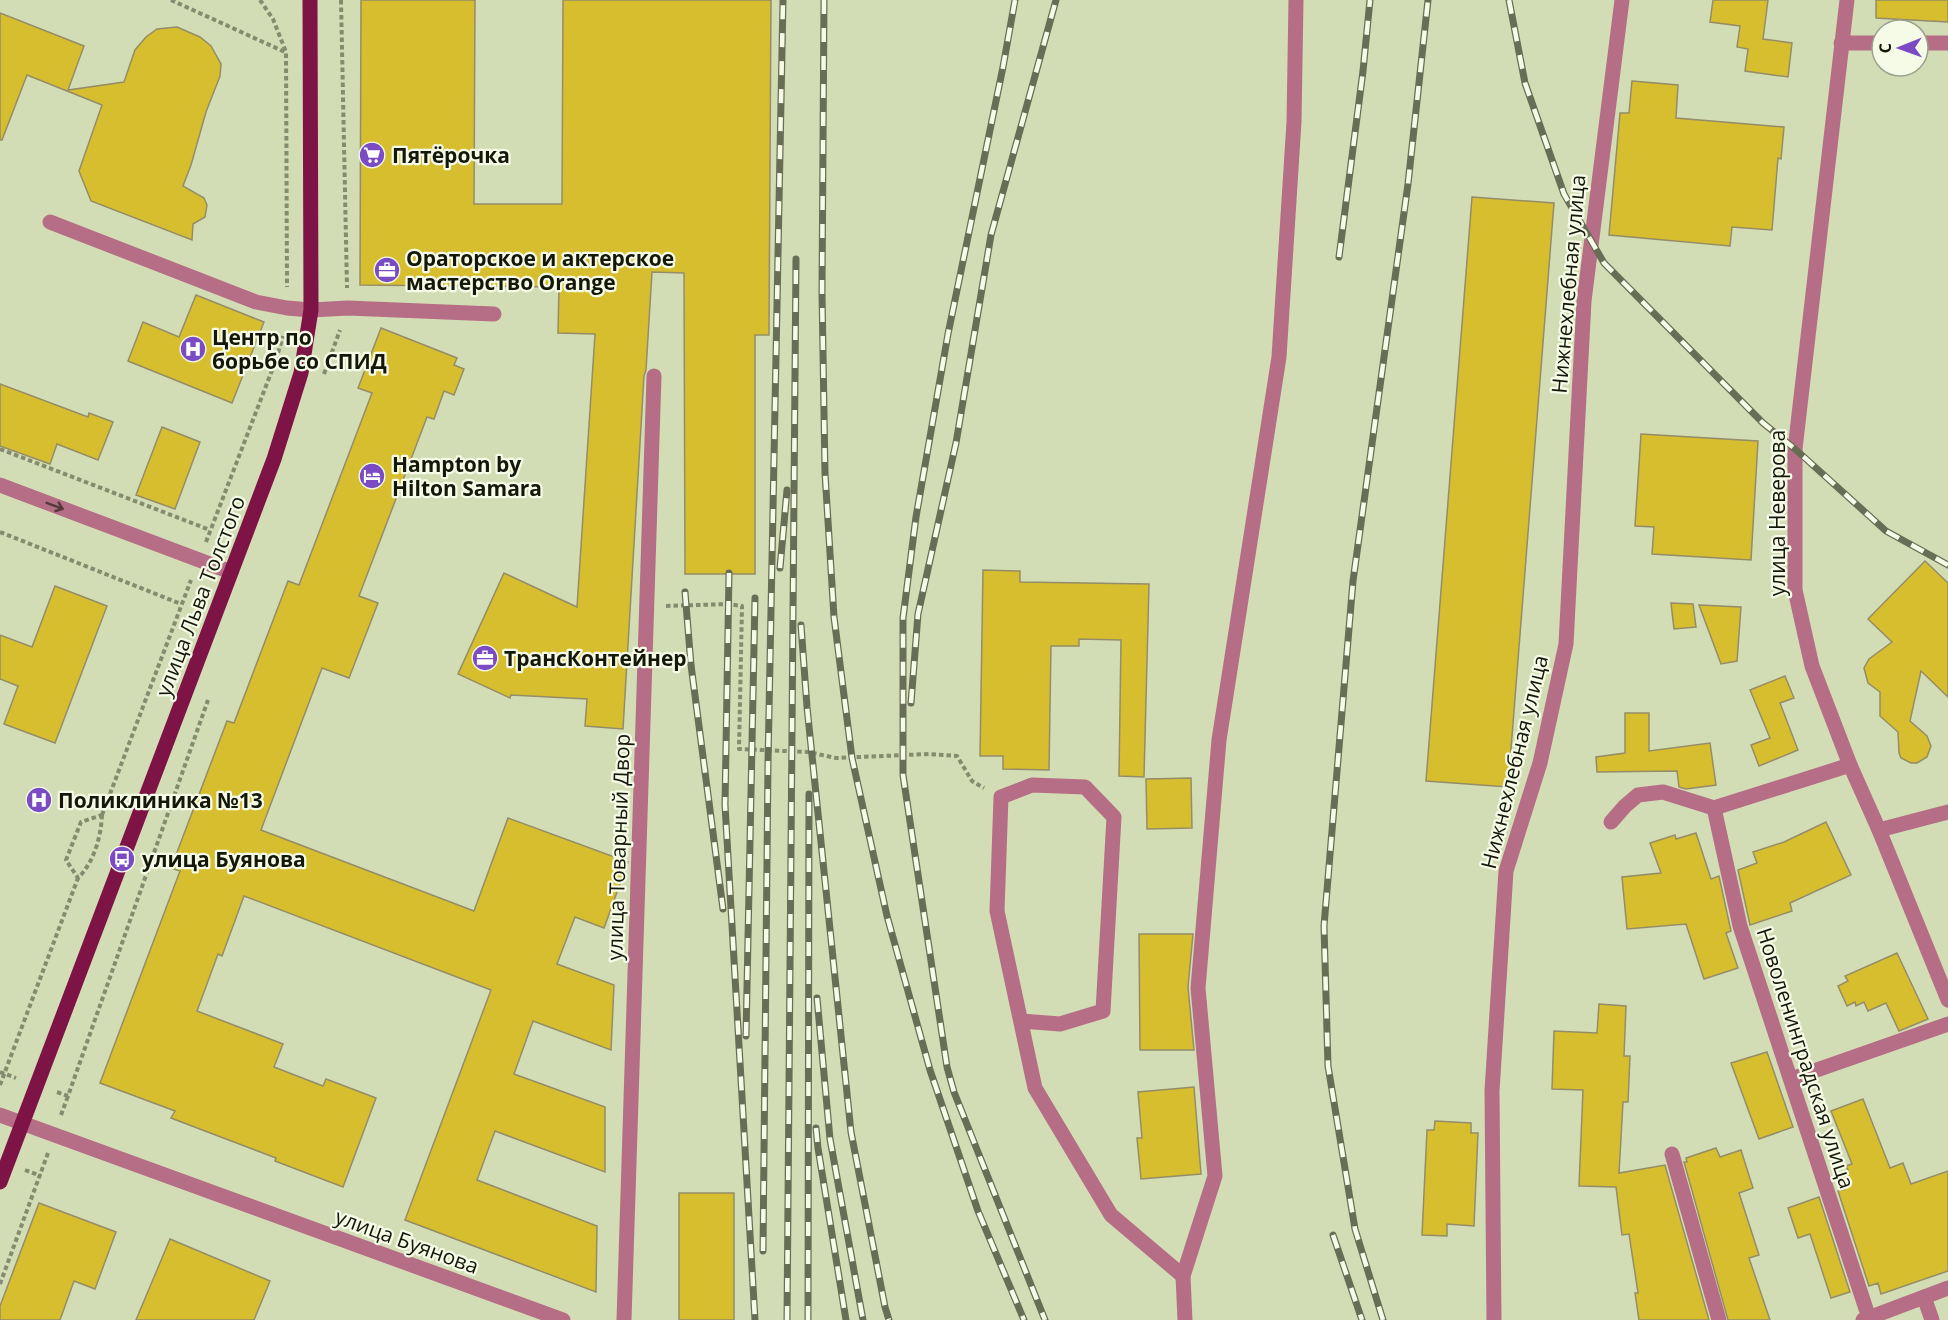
<svg xmlns="http://www.w3.org/2000/svg" width="1948" height="1320" viewBox="0 0 1948 1320" font-family="'Open Sans',sans-serif">
<style>
.building{fill:#d7be2f;stroke:#948d67;stroke-width:1.5}
.lines{fill:none;stroke-linecap:round;stroke-linejoin:round}
.path{stroke:#848b6e;stroke-width:4;stroke-dasharray:4.5 3;stroke-linecap:butt}
.minor{stroke:#b66e86;stroke-width:15}
.major{stroke:#7e1446;stroke-width:15}
.rail-casing{stroke:#686e55;stroke-width:7}
.rail{stroke:#f6fbe7;stroke-width:4.5;stroke-dasharray:14;stroke-linecap:butt}
.oneway{stroke:#553a3b}
.labels{text-anchor:middle;dominant-baseline:central;stroke-width:4.5;stroke-linejoin:round;paint-order:stroke}
.poi-label{font-size:21px;font-weight:bold;fill:#141709;stroke:#f6fbe7;text-anchor:start}
.street-label{font-size:21px;fill:#141709;stroke:#f6fbe7}
</style>
<rect width="100%" height="100%" fill="#d3ddb5"/>
<g class="building">
<path d="M 361,0 L 475,0 L 474,204 L 562,204 L 563,0 L 771,0 L 769,335 L 755,335 L 755,574 L 685,574 L 684,273 L 652,272 L 646,370 L 644,376 L 623,729 L 585,726 L 587,699 L 511,695 L 510,698 L 458,674 L 504,573 L 577,607 L 595,334 L 558,333 L 559,287 L 360,285 Z"/>
<path d="M 1713,0 L 1768,0 L 1763,39 L 1792,43 L 1788,77 L 1745,71 L 1748,49 L 1737,47 L 1740,26 L 1710,22 Z"/>
<path d="M 1876,0 L 1948,0 L 1948,22 L 1876,18 Z"/>
<path d="M 0,13 L 84,46 L 68,90 L 124,82 L 135,50 L 146,37 L 157,29 L 177,27 L 200,37 L 211,46 L 221,64 L 220,76 L 206,112 L 191,165 L 183,186 L 204,198 L 207,205 L 205,217 L 193,224 L 192,240 L 91,201 L 79,171 L 102,105 L 27,75 L 2,140 L 0,140 Z"/>
<path d="M 1632,81 L 1678,85 L 1676,118 L 1784,127 L 1781,159 L 1778,158 L 1772,230 L 1732,227 L 1730,246 L 1609,235 L 1620,113 L 1629,113 Z"/>
<path d="M 1472,197 L 1554,203 L 1508,787 L 1426,781 Z"/>
<path d="M 196,295 L 264,322 L 232,403 L 128,361 L 143,322 L 179,337 Z"/>
<path d="M 381,328 L 457,358 L 454,365 L 464,369 L 454,395 L 444,391 L 434,419 L 427,417 L 359,596 L 378,603 L 349,678 L 322,668 L 261,830 L 474,911 L 508,818 L 628,862 L 604,928 L 575,917 L 557,964 L 614,985 L 611,1050 L 533,1021 L 514,1074 L 605,1107 L 605,1172 L 495,1131 L 477,1180 L 597,1226 L 596,1292 L 405,1220 L 491,990 L 244,896 L 222,956 L 218,954 L 197,1011 L 283,1044 L 274,1067 L 323,1086 L 326,1079 L 376,1098 L 343,1187 L 275,1161 L 276,1158 L 171,1118 L 175,1111 L 100,1083 L 180,871 L 171,868 L 227,721 L 234,723 L 288,581 L 299,585 L 372,393 L 358,388 Z"/>
<path d="M 0,384 L 88,417 L 89,413 L 113,422 L 98,460 L 57,444 L 50,464 L 0,446 Z"/>
<path d="M 162,427 L 200,442 L 175,509 L 136,495 Z"/>
<path d="M 1641,434 L 1758,441 L 1751,560 L 1652,554 L 1654,527 L 1635,526 Z"/>
<path d="M 1925,561 L 1948,583 L 1948,697 L 1921,671 L 1910,721 L 1927,736 L 1931,746 L 1927,757 L 1917,763 L 1911,763 L 1901,758 L 1899,753 L 1898,732 L 1880,716 L 1880,692 L 1868,683 L 1864,668 L 1869,659 L 1892,642 L 1868,619 Z"/>
<path d="M 983,570 L 1020,571 L 1020,582 L 1149,584 L 1144,777 L 1119,776 L 1121,640 L 1079,639 L 1079,646 L 1051,646 L 1049,770 L 1003,769 L 1003,756 L 980,756 Z"/>
<path d="M 55,586 L 107,606 L 55,743 L 4,724 L 18,686 L 0,679 L 0,635 L 32,647 Z"/>
<path d="M 1671,603 L 1693,604 L 1696,627 L 1674,629 Z"/>
<path d="M 1699,605 L 1741,607 L 1737,661 L 1721,664 Z"/>
<path d="M 1785,676 L 1794,698 L 1780,703 L 1798,750 L 1759,766 L 1751,745 L 1770,738 L 1750,690 Z"/>
<path d="M 1625,713 L 1649,713 L 1649,751 L 1710,743 L 1716,785 L 1686,789 L 1679,787 L 1677,771 L 1597,772 L 1596,757 L 1625,753 Z"/>
<path d="M 1191,778 L 1192,828 L 1147,829 L 1146,779 Z"/>
<path d="M 1826,822 L 1851,875 L 1790,903 L 1792,911 L 1750,925 L 1738,870 L 1757,863 L 1753,852 L 1784,842 Z"/>
<path d="M 1696,833 L 1711,879 L 1719,876 L 1731,931 L 1726,933 L 1738,968 L 1704,979 L 1686,924 L 1627,929 L 1622,877 L 1661,873 L 1650,843 L 1675,835 L 1676,839 Z"/>
<path d="M 1139,934 L 1193,934 L 1188,987 L 1194,1050 L 1140,1050 Z"/>
<path d="M 1897,953 L 1928,1019 L 1899,1031 L 1886,1003 L 1868,1011 L 1864,1002 L 1856,1006 L 1855,1002 L 1847,1006 L 1838,986 L 1848,981 L 1845,976 Z"/>
<path d="M 1599,1004 L 1626,1006 L 1624,1056 L 1630,1056 L 1628,1102 L 1623,1102 L 1619,1173 L 1665,1165 L 1709,1320 L 1639,1320 L 1635,1293 L 1638,1293 L 1629,1234 L 1622,1235 L 1616,1187 L 1579,1186 L 1583,1090 L 1552,1089 L 1554,1031 L 1597,1033 Z"/>
<path d="M 1767,1052 L 1793,1127 L 1759,1139 L 1731,1063 Z"/>
<path d="M 1194,1087 L 1201,1174 L 1141,1179 L 1137,1138 L 1142,1138 L 1138,1092 Z"/>
<path d="M 1863,1099 L 1890,1168 L 1903,1163 L 1911,1184 L 1948,1171 L 1948,1271 L 1881,1294 L 1878,1283 L 1869,1286 L 1838,1191 L 1845,1189 L 1839,1174 L 1848,1170 L 1846,1166 L 1852,1164 L 1831,1111 Z"/>
<path d="M 1435,1121 L 1471,1123 L 1471,1133 L 1478,1133 L 1474,1226 L 1447,1224 L 1447,1236 L 1422,1235 L 1427,1130 L 1434,1130 Z"/>
<path d="M 1716,1148 L 1720,1157 L 1741,1150 L 1753,1188 L 1739,1193 L 1759,1255 L 1749,1258 L 1770,1320 L 1728,1320 L 1684,1162 L 1687,1162 L 1686,1158 Z"/>
<rect x="679" y="1193" width="55" height="127"/>
<path d="M 1819,1197 L 1850,1292 L 1831,1298 L 1810,1234 L 1798,1238 L 1788,1208 Z"/>
<path d="M 39,1203 L 116,1232 L 95,1289 L 74,1281 L 60,1320 L 0,1320 L 0,1306 Z"/>
<path d="M 170,1239 L 270,1281 L 254,1320 L 136,1320 Z"/>
</g>
<g class="lines">
<g class="path">
<path d="M 171,0 L 285,52"/>
<path d="M 260,0 L 273,19 L 286,52 L 287,287"/>
<path d="M 341,0 L 347,288"/>
<path d="M 324,374 L 340,330"/>
<path d="M 0,449 L 210,530"/>
<path d="M 0,532 L 181,604"/>
<path d="M 206,542 L 276,360 L 283,336"/>
<path d="M 666,606 L 728,604 L 742,606 L 739,749 L 808,752 L 836,758 L 929,754 L 957,756 L 972,781 L 984,788"/>
<path d="M 102,815 L 191,580"/>
<path d="M 102,815 C 101,837 94,862 78,878 L 66,860 L 81,822 Z"/>
<path d="M 0,1072 L 16,1078"/>
<path d="M 0,1085 L 78,878"/>
<path d="M 57,1092 L 68,1096 L 208,700"/>
<path d="M 61,1115 L 68,1096"/>
<path d="M 25,1170 L 41,1176"/>
<path d="M 0,1284 L 48,1153"/>
</g>
<g class="minor">
<path d="M 1847,0 L 1795,449 L 1795,590 L 1812,666 L 1850,765 L 1879,830 L 1948,1000"/>
<path d="M 1841,43 L 1882,43"/>
<path d="M 1918,43 L 1948,43"/>
<path d="M 50,222 L 256,302 L 287,308 L 311,310 L 348,308 L 494,314"/>
<path d="M 0,485 L 231,572"/>
<path d="M 1714,808 L 1740,926 L 1869,1318"/>
<path d="M 1611,822 L 1625,806 L 1638,795 L 1663,792 L 1714,808 L 1850,765"/>
<path d="M 1879,830 L 1948,812"/>
<path d="M 1021,1021 L 1060,1024 L 1103,1011 L 1114,817 L 1085,787 L 1032,785 L 1001,797 L 997,911 L 1035,1088 L 1111,1215 L 1183,1276"/>
<path d="M 1791,1079 L 1948,1024"/>
<path d="M 0,1115 L 563,1320"/>
<path d="M 1672,1154 L 1719,1320"/>
<path d="M 1924,1297 L 1932,1320"/>
<path d="M 624,1320 L 654,376"/>
<path d="M 1185,1320 L 1183,1276 L 1215,1176 L 1198,988 L 1219,740 L 1279,357 L 1294,122 L 1296,0"/>
<path d="M 1494,1320 L 1492,1091 L 1506,871 L 1540,763 L 1566,644 L 1584,301 L 1622,0"/>
<path d="M 1863,1320 L 1948,1288"/>
</g>
<path class="major" d="M 0,1182 L 274,459 L 301,373 L 311,310 L 310,0"/>
<g class="rail-casing">
<g id="rail">
<path d="M 824,0 L 822,292 L 825,473 L 834,617 L 852,758 L 887,916 L 930,1070 L 978,1211 L 1024,1320"/>
<path d="M 1015,0 L 1003,67 L 948,334 L 916,517 L 903,618 L 903,775 L 947,1067 L 954,1092 L 1045,1320"/>
<path d="M 1509,0 L 1525,83 L 1564,194 L 1604,263 L 1763,423 L 1795,449 L 1886,531 L 1948,565"/>
<path d="M 1339,257 L 1363,71 L 1370,0"/>
<path d="M 780,568 L 787,490"/>
<path d="M 729,573 L 725,805 L 755,1320"/>
<path d="M 685,592 L 691,665 L 723,909"/>
<path d="M 801,625 L 807,707 L 851,1132 L 885,1307 L 889,1320"/>
<path d="M 911,703 L 918,614 L 956,443 L 991,235 L 1056,0"/>
<path d="M 817,998 L 830,1139 L 863,1320"/>
<path d="M 746,1036 L 755,598"/>
<path d="M 816,1128 L 818,1148 L 846,1320"/>
<path d="M 1333,1235 L 1362,1320"/>
<path d="M 763,1251 L 768,763 L 783,0"/>
<path d="M 787,1320 L 796,259"/>
<path d="M 808,1320 L 809,794"/>
<path d="M 1383,1320 L 1355,1229 L 1328,1066 L 1324,926 L 1353,581 L 1408,184 L 1428,0"/>
</g>
</g>
<use href="#rail" class="rail"/>
</g>
<defs><path id="oneway-shaft" d="M-6 0H5M1.5-3L5.5 0L1.5 3" fill="none" stroke-width="1.6" stroke-linecap="round" stroke-linejoin="round" transform="scale(1.5)"/></defs>
<use class="oneway" href="#oneway-shaft" transform="translate(55 506) rotate(21)"/>
<defs>
<g id="supermarket-disc" transform="scale(1.35)"><circle r="9.5" fill="#7b4bc3" stroke="#f6fbe7"/><path d="M-6-5.5h2.5l.6 2H6L4.5 2H-2.5L-4.4-4H-6ZM-1.5 3.2a1.3 1.3 0 1 0 .1 0ZM3 3.2a1.3 1.3 0 1 0 .1 0Z" fill="#fff"/></g>
<g id="office-disc" transform="scale(1.35)"><circle r="9.5" fill="#7b4bc3" stroke="#f6fbe7"/><path d="M-6-3h4V-5.5h4V-3h4V5H-6ZM-1-4.5V-3h2v-1.5ZM-6 0V1H6V0Z" fill="#fff"/></g>
<g id="hospital-disc" transform="scale(1.35)"><circle r="9.5" fill="#7b4bc3" stroke="#f6fbe7"/><path d="M-5-5h3v3.5h4V-5h3V5h-3V1.5h-4V5h-3Z" fill="#fff"/></g>
<g id="hotel-disc" transform="scale(1.35)"><circle r="9.5" fill="#7b4bc3" stroke="#f6fbe7"/><path d="M-6-4.5h1.5V1H6V5H4.5V3h-9V5H-6ZM-4 0a1.8 1.8 0 1 1 3.6 0ZM.5 0V-2.5h3Q6-2.5 6 0Z" fill="#fff"/></g>
<g id="bus-disc" transform="scale(1.35)"><circle r="9.5" fill="#7b4bc3" stroke="#f6fbe7"/><path d="M-5-6H5V4H4V6H2V4H-2V6H-4V4H-5ZM-3.5-4V0h7V-4ZM-3.5 1.2v1.5H-2V1.2ZM2 1.2v1.5H3.5V1.2Z" fill="#fff"/></g>
</defs>
<g fill-rule="evenodd">
<use href="#supermarket-disc" x="372" y="155"/>
<use href="#office-disc" x="387" y="270"/>
<use href="#hospital-disc" x="193" y="349"/>
<use href="#hotel-disc" x="372" y="476"/>
<use href="#office-disc" x="485" y="658"/>
<use href="#hospital-disc" x="39" y="800"/>
<use href="#bus-disc" x="122" y="859"/>
</g>
<g class="labels">
<g class="poi-label">
<text x="392" y="155">Пятёрочка</text>
<text x="406" y="258">Ораторское и актерское<tspan x="406" dy="24">мастерство Orange</tspan></text>
<text x="212" y="337">Центр по<tspan x="212" dy="24">борьбе со СПИД</tspan></text>
<text x="392" y="464">Hampton by<tspan x="392" dy="24">Hilton Samara</tspan></text>
<text x="504" y="658">ТрансКонтейнер</text>
<text x="58" y="800">Поликлиника №13</text>
<text x="142" y="859">улица Буянова</text>
</g>
<g class="street-label">
<text transform="translate(1568 284) rotate(-85)">Нижнехлебная улица</text>
<text transform="translate(1777 513) rotate(-90)">улица Неверова</text>
<text transform="translate(200 596) rotate(-69)">улица Льва Толстого</text>
<text transform="translate(1514 762) rotate(-76)">Нижнехлебная улица</text>
<text transform="translate(618 847) rotate(-88)">улица Товарный Двор</text>
<text transform="translate(1806 1058) rotate(72)">Новоленинградская улица</text>
<text transform="translate(407 1241) rotate(20)">улица Буянова</text>
</g>
</g>
<g transform="translate(1900 48) rotate(269)"><circle r="28" fill="#f6fbe7" stroke="#9ca08e" stroke-width="1.5"/>
<path d="M0-4.5L10 22L0 15L-10 22Z" fill="#7b4bc3"/>
<text y="-9" font-size="16" font-weight="bold" text-anchor="middle" fill="#141709">С</text>
</g>
</svg>
